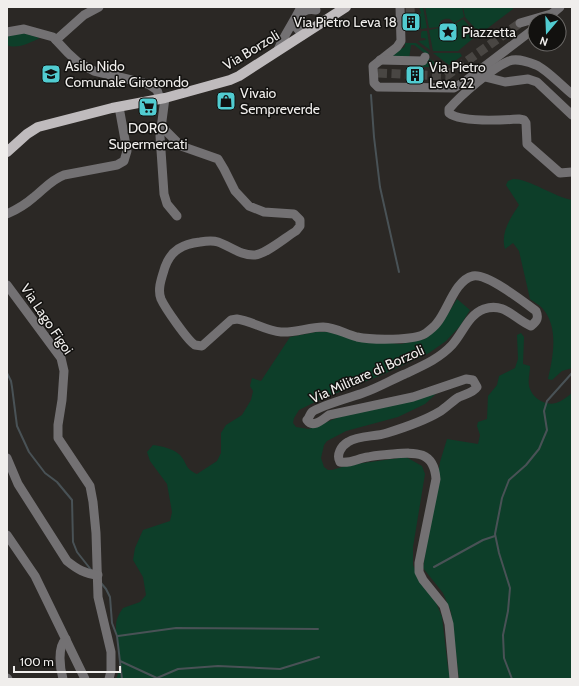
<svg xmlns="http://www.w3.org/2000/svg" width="579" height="686" viewBox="0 0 579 686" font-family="Cabin,sans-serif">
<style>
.green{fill:#0d3e29}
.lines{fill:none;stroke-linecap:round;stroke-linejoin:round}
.stream{stroke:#495256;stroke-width:2}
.minor-tunnel{stroke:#494643;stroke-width:9;stroke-dasharray:9 4.5;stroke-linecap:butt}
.minor{stroke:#737173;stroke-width:9}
.major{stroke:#bfbbbd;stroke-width:10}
.labels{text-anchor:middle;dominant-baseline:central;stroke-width:3;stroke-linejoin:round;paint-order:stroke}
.poi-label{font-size:14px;fill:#f0eeec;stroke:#12110f;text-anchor:start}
.street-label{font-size:14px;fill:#f0eeec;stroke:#12110f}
</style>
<rect width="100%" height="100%" fill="#2b2825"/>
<g class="green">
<path d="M 419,7 L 423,7 L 427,28 L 421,29 L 419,15 L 421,13 Z"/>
<path d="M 425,7 L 462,7 L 464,17 L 454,23 L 450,19 C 444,18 439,20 439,27 L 429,28 Z"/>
<path d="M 463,7 L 513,7 L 513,9 L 480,34 L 465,17 Z"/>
<path d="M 463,19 L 477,35 L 458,51 L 433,51 L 429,30 L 440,28 C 437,48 466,45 453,25 Z"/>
<path d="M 14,30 L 40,38 C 31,42 17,50 7,45 L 7,32 Z"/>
<path d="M 422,31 L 427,31 L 430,50 L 418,41 L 426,40 L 425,38 L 421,38 L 421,33 Z"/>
<path d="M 405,43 L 416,43 L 429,53 L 427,55 L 414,45 L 411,45 L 409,59 L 393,59 L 393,53 L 405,47 Z"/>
<path d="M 433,53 L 460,53 L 462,56 L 449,65 Z"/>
<path d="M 427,59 L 430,59 L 434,62 L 434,67 L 416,67 L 416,63 L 427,63 Z"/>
<path d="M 513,179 C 528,178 554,197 572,200 L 572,368 L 562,371 L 552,380 L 548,379 C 553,357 559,328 543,309 C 540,305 534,302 530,299 L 519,251 L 513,243 L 505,249 C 500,233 511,217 519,205 L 506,185 L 508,181 Z"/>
<path d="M 457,299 L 470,310 L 460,326 L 446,341 L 429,353 L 382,375 L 319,400 L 299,410 L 294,418 L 293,423 L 296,427 L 309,429 L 352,412 L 436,394 L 425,404 L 398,417 L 346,431 L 327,441 L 324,445 L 321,458 L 324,467 L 328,470 L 332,470 L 349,465 L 406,457 L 422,466 L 425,474 L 413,547 L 413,565 L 419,580 L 435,600 L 442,617 L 448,668 L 451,679 L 116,679 C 126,658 115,647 116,626 C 116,619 119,614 123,608 L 140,602 L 146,595 L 143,577 L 133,560 L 135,548 L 143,530 L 170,521 L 172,512 L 167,484 L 150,461 L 147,452 L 153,445 C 162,446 174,449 180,455 C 188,464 184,468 197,474 L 217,461 L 221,453 L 221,433 L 226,425 L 242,415 L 251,400 L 253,391 L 250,386 L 252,378 L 261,381 L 290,337 L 316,332 L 328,332 L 359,340 L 401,344 L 425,339 L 441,325 Z"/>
<path d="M 521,333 L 524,337 L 523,364 L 530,366 C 530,373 527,382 530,389 C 533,398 545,406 556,403 C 562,401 567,397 572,393 L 572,679 L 459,679 L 451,612 L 443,593 L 423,568 L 440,462 L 447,439 L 478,444 L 480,435 L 477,426 L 478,422 L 487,419 L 488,396 L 497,385 L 499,376 L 515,368 L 518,359 L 517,335 Z"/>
</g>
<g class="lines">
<g class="stream">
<path d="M 371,95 L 374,137 L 380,187 L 399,272"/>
<path d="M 7,373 L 11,381 L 12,387 L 17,426 L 29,452 L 45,473 L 57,482 L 72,500 L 73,542 L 77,552 L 92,571"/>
<path d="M 434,567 L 483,540 L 495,536"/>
<path d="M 101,583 L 106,589 L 110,597 L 112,623 L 117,636 L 122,679"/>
<path d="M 118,636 L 176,628 L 318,629"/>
<path d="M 120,661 L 159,679"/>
<path d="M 157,678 L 178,669 L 218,666 L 280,669 L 319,657"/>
<path d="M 512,679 L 504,658 L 503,635 L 508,611 L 510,588 L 499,553 L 495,534 L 502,498 L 509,480 L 526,465 L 539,449 L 547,430 L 544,411 L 547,401 L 572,373"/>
</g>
<g class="minor-tunnel">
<path d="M 410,7 L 411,24"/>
<path d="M 378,73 L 446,76 L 520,23"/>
</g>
<g class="minor">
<path d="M 400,7 L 401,41 L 397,47 L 373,66 L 374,83 L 378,87 L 454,88 L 464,82 L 535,28"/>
<path d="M 547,18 L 560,7"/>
<path d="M 520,23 L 551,14"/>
<path d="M 7,32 L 24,29 L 53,37 L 68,53 L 79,63 L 94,71 L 148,84 L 157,90 L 160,99"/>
<path d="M 303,35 L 296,27 L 295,20 C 301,12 306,8 316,10"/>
<path d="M 56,40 L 84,15 L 99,7"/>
<path d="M 278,50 C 284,35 294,22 301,7"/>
<path d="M 380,60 L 423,61 L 425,57"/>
<path d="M 485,77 L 505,82 L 528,79 L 537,82 L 572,115"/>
<path d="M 165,98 L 160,136 L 164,194 L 167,204 L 177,216"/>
<path d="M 161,126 L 181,146 L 218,159 L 224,169 L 235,191 L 249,206 L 264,212 L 294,214 L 300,220 L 300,226 L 296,231 C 286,237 266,254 255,255 C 241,256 230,246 218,242 C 212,240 206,241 200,242 C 183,244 171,250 165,267 C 162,277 157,289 161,299 C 165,308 188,341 195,345 L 202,346 L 231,320 L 237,319 C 252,321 266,331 281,332 C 295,333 309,327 323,327 C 337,328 345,334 357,337 C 371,340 416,341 426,333 C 430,330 434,327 437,323 C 448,310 455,280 473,276 C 487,273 524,302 536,311 C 539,318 537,321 531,326 C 514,319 505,302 484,309 C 468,315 463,333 452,345 C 439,359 422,366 405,374 C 391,380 378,388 363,393 C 352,397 319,406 312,412 C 310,414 309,418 307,420 C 313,429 323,419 329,415 L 413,397 L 466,379 L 473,380 L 477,387 C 473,393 465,394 459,397 C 452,401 446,408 439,412 C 424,421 403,428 387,433 C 375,437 359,435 348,442 C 341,446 336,455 340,462 C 351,464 358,458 368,457 C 376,455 385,455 393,454 C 416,452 434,451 436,479 L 419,563 L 419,572 L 423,580 L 444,606 L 449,624 L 454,679"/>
<path d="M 572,172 L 560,173 L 527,144 L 526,123 L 524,120 L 519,119 C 504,120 461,123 449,113 L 449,109 C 461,95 492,68 509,61 C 516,58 529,62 536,65 C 545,68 563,87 572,94"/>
<path d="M 7,214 C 16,210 26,204 34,197 C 44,189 51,180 64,175 L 117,165 L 124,161 L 127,151 L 119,107"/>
<path d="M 7,285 L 61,358 L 64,371 L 62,400 L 58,425 L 58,438 L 90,486 L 93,502 L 96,533 L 98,597 L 111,652 L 111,671 L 109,679"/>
<path d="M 7,458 L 18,484 L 67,561 C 77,569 85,574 98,575"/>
<path d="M 7,535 L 35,576 L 85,679"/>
<path d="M 7,678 L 8,679"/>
<path d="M 63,679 C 60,668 57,647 66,639"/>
</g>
<path class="major" d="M 7,152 L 27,134 L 38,127 L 112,108 L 165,98 L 230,80 L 239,76 L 346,7"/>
</g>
<defs>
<g id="building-square" transform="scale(1)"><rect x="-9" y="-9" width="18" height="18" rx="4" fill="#51ccd1" stroke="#12110f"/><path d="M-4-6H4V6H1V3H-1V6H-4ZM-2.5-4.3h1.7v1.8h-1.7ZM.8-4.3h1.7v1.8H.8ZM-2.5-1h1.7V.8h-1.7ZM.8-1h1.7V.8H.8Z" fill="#111"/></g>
<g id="sight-square" transform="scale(1)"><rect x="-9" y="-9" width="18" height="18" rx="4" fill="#51ccd1" stroke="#12110f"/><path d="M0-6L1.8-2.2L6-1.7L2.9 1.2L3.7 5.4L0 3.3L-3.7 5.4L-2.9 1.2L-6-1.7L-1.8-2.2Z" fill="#111"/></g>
<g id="school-square" transform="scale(1)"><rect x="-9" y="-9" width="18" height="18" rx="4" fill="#51ccd1" stroke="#12110f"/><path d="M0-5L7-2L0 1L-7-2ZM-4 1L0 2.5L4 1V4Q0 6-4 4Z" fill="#111"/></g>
<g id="shop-square" transform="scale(1)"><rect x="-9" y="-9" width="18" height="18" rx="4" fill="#51ccd1" stroke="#12110f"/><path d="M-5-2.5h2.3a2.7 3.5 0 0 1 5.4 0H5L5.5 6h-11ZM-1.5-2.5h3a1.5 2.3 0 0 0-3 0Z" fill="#111"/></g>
<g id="supermarket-square" transform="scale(1)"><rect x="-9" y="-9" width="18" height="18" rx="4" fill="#51ccd1" stroke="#12110f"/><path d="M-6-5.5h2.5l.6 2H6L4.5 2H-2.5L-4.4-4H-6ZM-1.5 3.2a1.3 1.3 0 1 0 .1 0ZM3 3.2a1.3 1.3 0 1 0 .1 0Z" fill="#111"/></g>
</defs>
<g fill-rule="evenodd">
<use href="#building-square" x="411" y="22"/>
<use href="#sight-square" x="448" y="32"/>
<use href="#school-square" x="51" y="74"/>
<use href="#building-square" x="415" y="75"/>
<use href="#shop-square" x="226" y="101"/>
<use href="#supermarket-square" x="148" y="107"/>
</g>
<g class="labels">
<g class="poi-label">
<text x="397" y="22" text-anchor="end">Via Pietro Leva 18</text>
<text x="462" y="32">Piazzetta</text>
<text x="65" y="66">Asilo Nido<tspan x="65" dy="16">Comunale Girotondo</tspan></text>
<text x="429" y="67">Via Pietro<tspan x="429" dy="16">Leva 22</tspan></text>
<text x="240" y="93">Vivaio<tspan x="240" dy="16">Sempreverde</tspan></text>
<text x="148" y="128" text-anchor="middle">DORO<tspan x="148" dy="16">Supermercati</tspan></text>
</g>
<g class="street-label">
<text transform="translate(251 50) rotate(-31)">Via Borzoli</text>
<text transform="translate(47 319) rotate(56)">Via Lago Figoi</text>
<text transform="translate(367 374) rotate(-24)">Via Militare di Borzoli</text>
</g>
</g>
<rect width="579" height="686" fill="none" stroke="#f0eeec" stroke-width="16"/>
<g transform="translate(547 32) rotate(199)"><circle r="19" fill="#12110f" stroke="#6b6967"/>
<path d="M0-3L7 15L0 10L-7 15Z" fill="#51ccd1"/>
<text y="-6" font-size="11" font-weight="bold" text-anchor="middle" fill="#f0eeec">N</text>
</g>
<path d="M14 666v6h106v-6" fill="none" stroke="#f0eeec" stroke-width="2"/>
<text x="20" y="666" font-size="12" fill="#f0eeec" stroke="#12110f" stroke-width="3" paint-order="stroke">100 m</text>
</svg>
